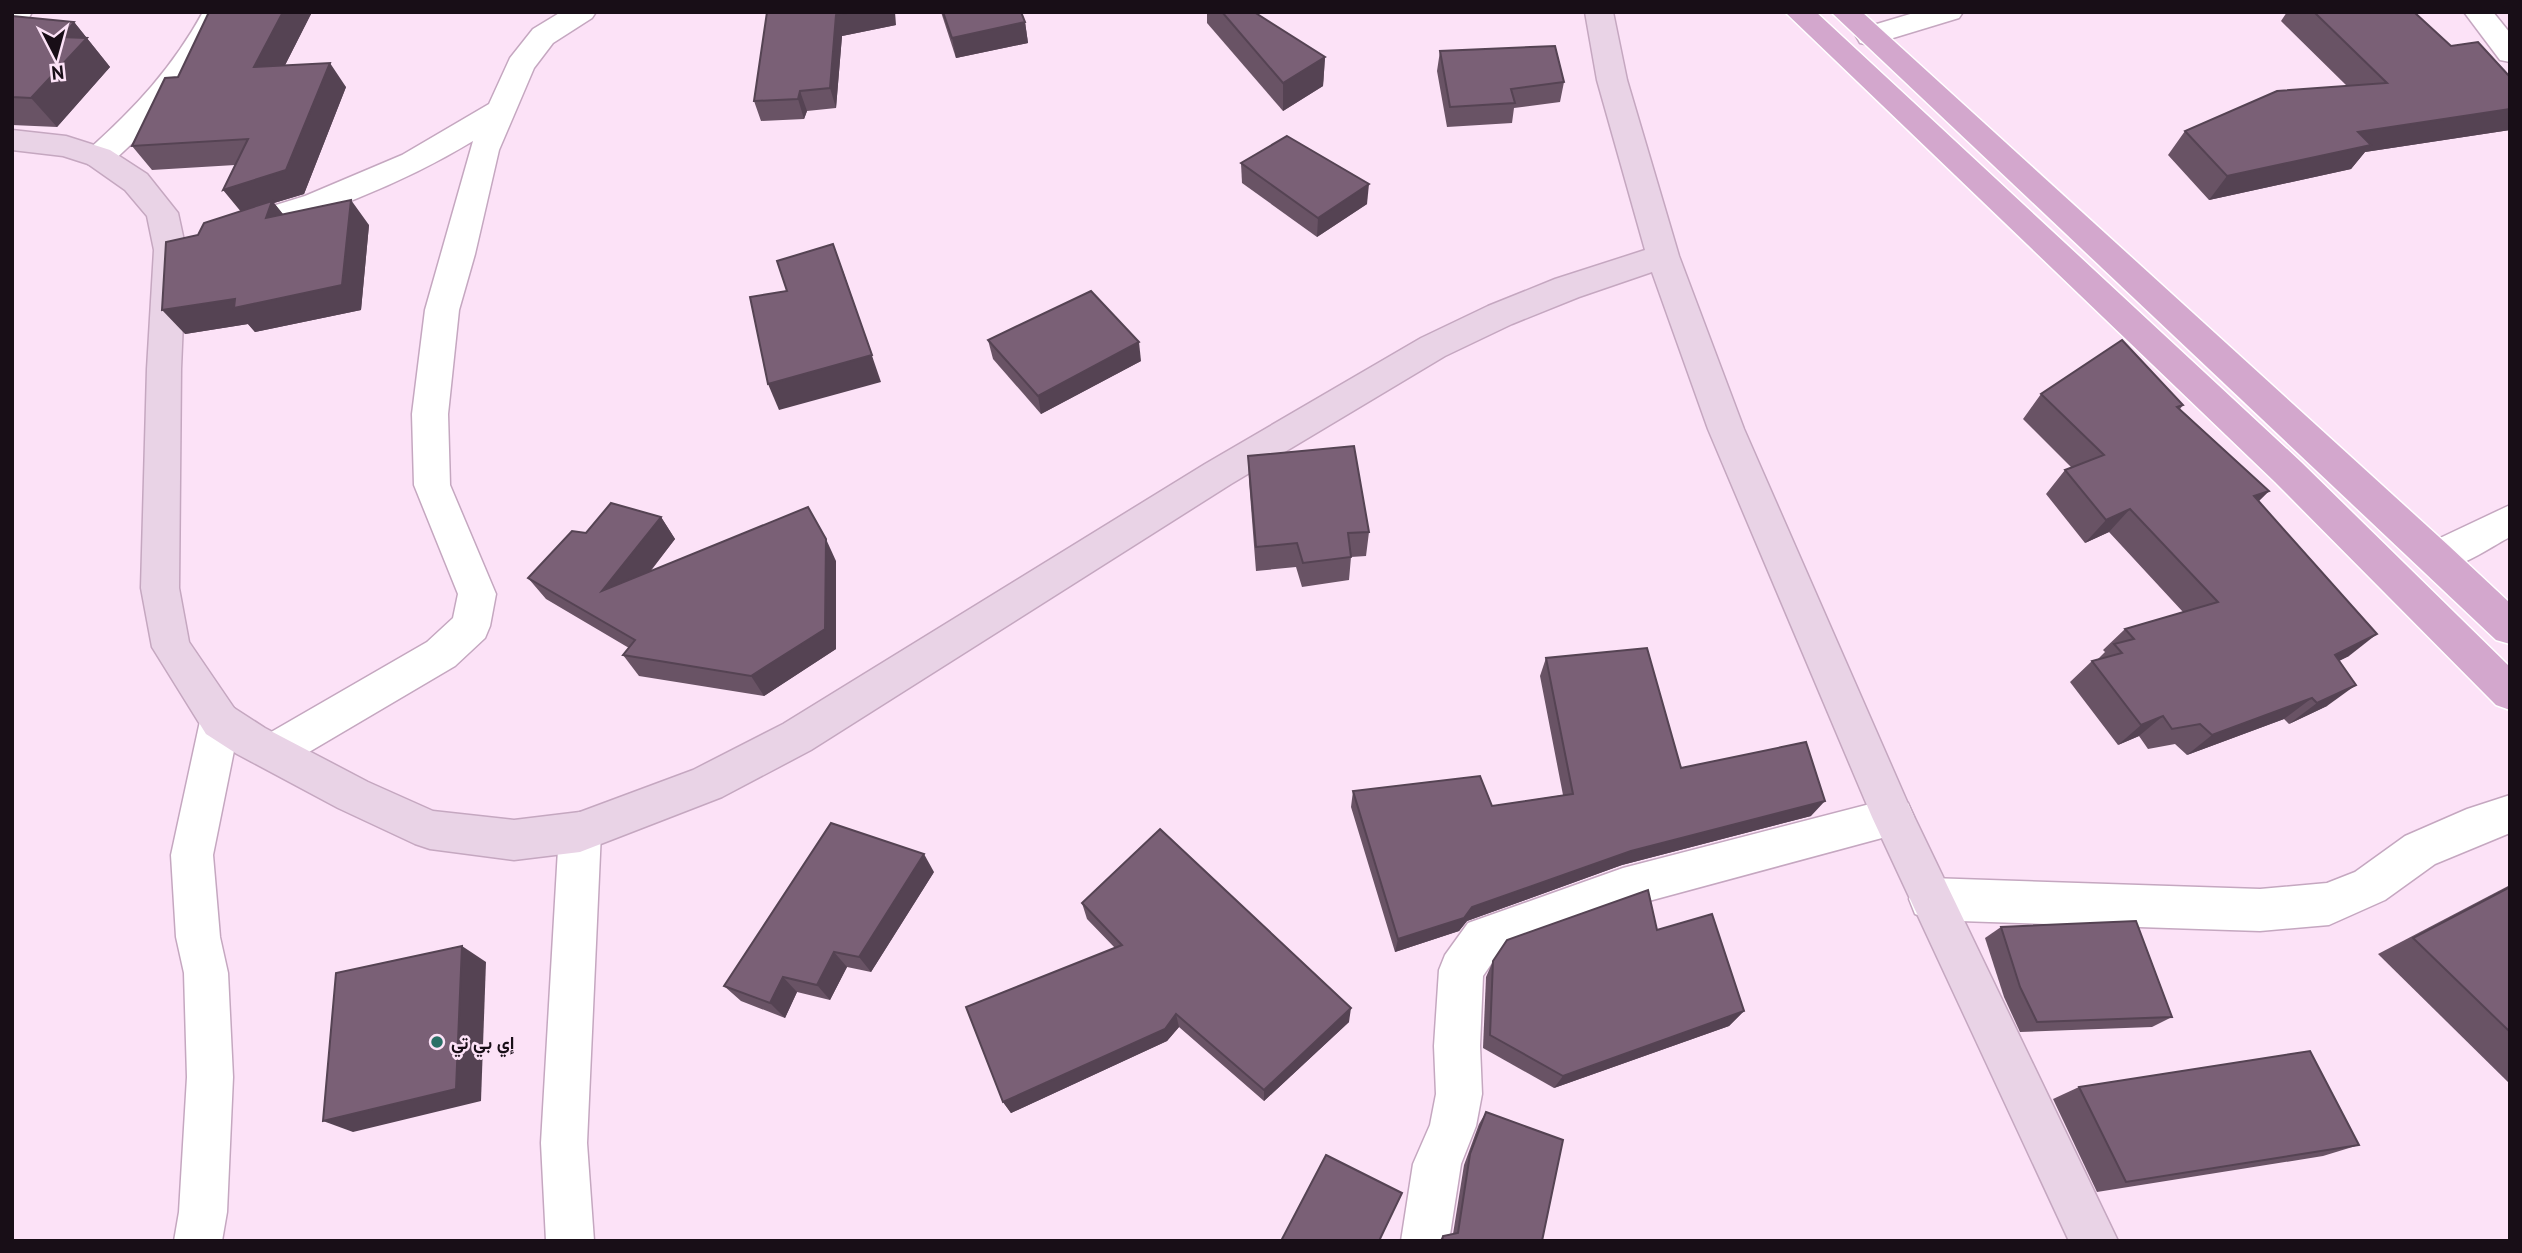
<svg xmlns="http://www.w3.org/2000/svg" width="2522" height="1253" viewBox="0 0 2522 1253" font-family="'PT Sans',Vazirmatn,sans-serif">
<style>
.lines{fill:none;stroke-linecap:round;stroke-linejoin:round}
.street-casing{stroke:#c5a7c0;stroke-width:3}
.secondary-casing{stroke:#c5a7c0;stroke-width:3}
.primary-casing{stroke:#fff;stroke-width:3}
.street{fill:#fff;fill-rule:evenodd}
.secondary{fill:#e9d3e6;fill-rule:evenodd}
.primary{fill:#d3a7cd;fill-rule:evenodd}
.wall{fill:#695365}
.shaded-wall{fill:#554353}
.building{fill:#7a6076;stroke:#554353;stroke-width:2}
.poi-dot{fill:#297066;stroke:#fce2f7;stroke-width:2.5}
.labels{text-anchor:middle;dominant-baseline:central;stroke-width:5;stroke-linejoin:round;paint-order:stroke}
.poi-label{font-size:18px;font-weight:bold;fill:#180e17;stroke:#fce2f7;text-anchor:start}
</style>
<rect width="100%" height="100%" fill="#fce2f7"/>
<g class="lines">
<g class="street-casing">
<g id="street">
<path d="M 12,12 L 32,12 L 22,31 L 12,34 Z"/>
<path d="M 203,12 L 231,12 C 200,73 160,119 110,164 L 99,168 L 88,164 L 84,157 L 88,150 C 135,108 173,67 203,12 Z"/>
<path d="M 561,12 L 596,12 L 592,18 L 553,43 L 534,68 L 499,150 L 475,254 L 459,310 L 448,414 L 450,485 L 496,594 L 490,626 L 485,638 L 455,666 L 287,765 L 273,770 L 259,765 L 253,752 L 259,739 L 427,642 L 453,618 L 458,594 L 414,485 L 412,414 L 425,310 L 473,141 C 397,187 317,216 232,241 L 221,238 L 216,230 L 221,222 L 305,196 L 402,155 L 489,104 L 510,58 L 533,29 Z"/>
<path d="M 1917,12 L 1963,12 L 1959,18 L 1870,45 L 1860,43 L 1856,36 L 1860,29 Z"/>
<path d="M 2464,12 L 2493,12 L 2510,33 L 2510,62 L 2500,60 Z"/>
<path d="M 2510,505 L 2510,537 C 2485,550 2450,577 2423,568 L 2417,557 L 2423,546 Z"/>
<path d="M 220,703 L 234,708 L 240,721 L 213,855 L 220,937 L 228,973 L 233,1077 L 227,1212 L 222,1241 L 174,1241 L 179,1212 L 187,1077 L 184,973 L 176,937 L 171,855 L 200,721 L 206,708 Z"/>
<path d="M 2510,795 L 2510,833 L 2435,864 L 2385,900 L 2329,925 L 2260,931 L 1930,920 L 1915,914 L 1909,899 L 1915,884 L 1930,878 L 2260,889 L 2327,883 L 2355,872 L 2405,836 L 2467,809 Z"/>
<path d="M 1893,798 L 1908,803 L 1914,817 L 1908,831 L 1623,908 L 1498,954 L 1483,976 L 1480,1046 L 1482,1094 L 1476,1126 L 1461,1164 L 1449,1241 L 1401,1241 L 1413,1164 L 1430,1125 L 1436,1094 L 1434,1046 L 1439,970 L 1445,955 L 1468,923 L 1623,868 Z"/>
<path d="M 580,812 L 595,818 L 601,832 L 587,1143 L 594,1241 L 546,1241 L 541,1143 L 559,832 L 565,818 Z"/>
</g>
</g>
<g class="secondary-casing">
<path id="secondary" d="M 1585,12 L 1613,12 L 1627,80 L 1679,256 L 1744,429 L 1909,806 L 2118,1241 L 2069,1241 L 1872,817 L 1708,429 L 1652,272 L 1579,297 L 1512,324 L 1445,356 L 1231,484 L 811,750 L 722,797 L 580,852 L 514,860 L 430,849 L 415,844 L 338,808 L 237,754 L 206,734 L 152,647 L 141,588 L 147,369 L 154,250 L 147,216 L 125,190 L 88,164 L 63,156 L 12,150 L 12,130 L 66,136 L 110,150 L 147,174 L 178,213 L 186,250 L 181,369 L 179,588 L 189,642 L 234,708 L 265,728 L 368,782 L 433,811 L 514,820 L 580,812 L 693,770 L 783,724 L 1205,464 L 1421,338 L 1488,306 L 1555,279 L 1645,250 L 1597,80 Z"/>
</g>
<g class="primary-casing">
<g id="primary">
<path d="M 1785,12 L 1816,12 L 2301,462 L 2510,667 L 2510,710 L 2496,705 L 2275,482 Z"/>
<path d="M 1831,12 L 1862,12 L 2449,546 L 2510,603 L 2510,644 L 2496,640 Z"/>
</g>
</g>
<use href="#street" class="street"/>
<use href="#secondary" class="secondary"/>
<use href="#primary" class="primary"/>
</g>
<g class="wall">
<path d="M 312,12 L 285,65 L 346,87 L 304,194 L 274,203 L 283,214 L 369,225 L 361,310 L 255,332 L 248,324 L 185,334 L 198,235 L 241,211 L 235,165 L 152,170 L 132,146 L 178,77 Z"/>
<path d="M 767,12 L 896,25 L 842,36 L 836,108 L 807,111 L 804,119 L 761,121 L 754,101 Z"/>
<path d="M 941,12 L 1021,12 L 1025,22 L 1028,43 L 956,58 Z"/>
<path d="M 1207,12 L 1254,12 L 1325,57 L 1323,86 L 1283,111 L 1207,23 Z"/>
<path d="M 2287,12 L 2414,12 L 2510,109 L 2510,130 L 2365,152 L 2351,169 L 2209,200 L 2168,155 L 2185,131 L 2347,86 L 2281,21 Z"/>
<path d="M 12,16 L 74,22 L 110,67 L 57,127 L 12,125 Z"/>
<path d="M 1440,51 L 1564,82 L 1560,102 L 1514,108 L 1512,123 L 1447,127 L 1437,71 Z"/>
<path d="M 1241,163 L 1367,204 L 1317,237 L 1242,183 Z"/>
<path d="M 988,340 L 1141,361 L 1041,414 L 993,359 Z"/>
<path d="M 2041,394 L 2183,405 L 2180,409 L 2269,491 L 2259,501 L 2349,656 L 2339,661 L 2327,706 L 2289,724 L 2284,719 L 2187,755 L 2175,744 L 2148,749 L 2139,736 L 2118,745 L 2070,682 L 2092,661 L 2097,660 L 2105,652 L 2103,650 L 2125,629 L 2183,612 L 2109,532 L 2085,543 L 2046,494 L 2065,470 L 2072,468 L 2023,419 Z"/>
<path d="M 1248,456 L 1369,532 L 1366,556 L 1351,557 L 1349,580 L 1302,587 L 1296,567 L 1256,571 L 1249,481 Z"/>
<path d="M 661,517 L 675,539 L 650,572 L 836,561 L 836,649 L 764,696 L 639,676 L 623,655 L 629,648 L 546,599 L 528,578 L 586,533 Z"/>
<path d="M 1546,658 L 1681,768 L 1811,816 L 1622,865 L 1467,921 L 1459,931 L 1395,952 L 1351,807 L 1353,791 L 1492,806 L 1563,795 L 1540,676 Z"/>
<path d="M 934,872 L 871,972 L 847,967 L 830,1000 L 797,992 L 785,1018 L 741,1001 L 724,986 Z"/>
<path d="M 2510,885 L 2510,1084 L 2378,954 Z"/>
<path d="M 1082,903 L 1349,1022 L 1264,1101 L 1179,1027 L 1167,1041 L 1011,1113 L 1003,1102 L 1115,948 L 1087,919 Z"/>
<path d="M 2001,927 L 2172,1017 L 2152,1027 L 2020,1032 L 2004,997 L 1985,938 Z"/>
<path d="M 1657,930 L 1744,1011 L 1729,1026 L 1554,1088 L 1483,1048 L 1486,977 L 1493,961 Z"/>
<path d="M 2079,1087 L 2359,1145 L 2323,1156 L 2097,1192 L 2053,1099 Z"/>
<path d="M 1486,1112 L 1542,1241 L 1439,1241 L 1443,1236 L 1453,1234 L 1464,1165 L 1479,1124 Z"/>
</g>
<g class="shaded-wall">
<path d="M 283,12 L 312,12 L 272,91 L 254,67 Z"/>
<path d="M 852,12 L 895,12 L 896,25 L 842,36 L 836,108 L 830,88 L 836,15 Z"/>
<path d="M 74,22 L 110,67 L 57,127 L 31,98 L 62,37 Z"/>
<path d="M 1025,22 L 1028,43 L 956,58 L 952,38 Z"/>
<path d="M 1325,57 L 1323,86 L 1283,111 L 1283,83 Z"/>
<path d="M 330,63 L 346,87 L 304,194 L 274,203 L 292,226 L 242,213 L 223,190 Z"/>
<path d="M 800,91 L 807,111 L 804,119 L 798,99 Z"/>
<path d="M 2510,109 L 2510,130 L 2365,152 L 2351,169 L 2209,200 L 2227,176 L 2358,132 Z"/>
<path d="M 1369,184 L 1367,204 L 1317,237 L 1318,218 Z"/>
<path d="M 351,200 L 369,225 L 361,310 L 255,332 L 248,324 L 185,334 L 162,310 Z"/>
<path d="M 843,271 L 881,382 L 779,410 L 768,384 Z"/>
<path d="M 1139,342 L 1141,361 L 1041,414 L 1038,396 Z"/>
<path d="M 2269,491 L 2245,514 L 2254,496 Z"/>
<path d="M 2130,509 L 2109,532 L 2085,543 L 2106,520 Z"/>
<path d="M 661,517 L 675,539 L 618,612 L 602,591 Z"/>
<path d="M 826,539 L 836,561 L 836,649 L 764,696 L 751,676 Z"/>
<path d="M 2377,634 L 2349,656 L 2307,676 L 2335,655 Z"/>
<path d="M 2356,685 L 2327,706 L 2289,724 L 2317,703 Z"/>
<path d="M 2312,698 L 2284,719 L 2187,755 L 2212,735 Z"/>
<path d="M 2163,716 L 2139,736 L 2118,745 L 2141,725 Z"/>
<path d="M 1825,801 L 1811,816 L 1622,865 L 1467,921 L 1459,931 L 1395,952 L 1398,939 L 1472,907 L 1631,851 Z"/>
<path d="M 924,854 L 934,872 L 871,972 L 859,957 Z"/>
<path d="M 462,946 L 486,962 L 481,1101 L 353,1132 L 323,1121 Z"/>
<path d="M 834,952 L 847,967 L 830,1000 L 817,985 Z"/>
<path d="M 783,977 L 797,992 L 785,1018 L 770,1003 Z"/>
<path d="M 1351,1008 L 1349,1022 L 1264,1101 L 1264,1090 Z"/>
<path d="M 1744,1011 L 1729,1026 L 1554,1088 L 1563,1076 Z"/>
<path d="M 1176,1014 L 1179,1027 L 1167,1041 L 1011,1113 L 1003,1102 Z"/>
</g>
<g class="building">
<path d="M 209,12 L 283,12 L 254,67 L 330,63 L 286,170 L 223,190 L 248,139 L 132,146 L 165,78 L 178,77 Z"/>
<path d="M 767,12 L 852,12 L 836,15 L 830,88 L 800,91 L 798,99 L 754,101 Z"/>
<path d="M 943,12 L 1021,12 L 1025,22 L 952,38 Z"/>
<path d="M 1222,12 L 1254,12 L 1325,57 L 1283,83 Z"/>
<path d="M 2314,12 L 2414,12 L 2451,46 L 2478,42 L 2510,77 L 2510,109 L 2358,132 L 2371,145 L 2227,176 L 2185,131 L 2277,91 L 2387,83 Z"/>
<path d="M 12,16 L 74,22 L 62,37 L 87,38 L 31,98 L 12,97 Z"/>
<path d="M 1555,46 L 1564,82 L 1511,89 L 1515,103 L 1450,107 L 1440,51 Z"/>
<path d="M 1287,136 L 1369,184 L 1318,218 L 1241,163 Z"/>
<path d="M 351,200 L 342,285 L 234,308 L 235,299 L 162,310 L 166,242 L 198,235 L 204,223 L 272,201 L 266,218 Z"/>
<path d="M 833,244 L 872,355 L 768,384 L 750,297 L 787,291 L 777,261 Z"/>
<path d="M 1091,291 L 1139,342 L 1038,396 L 988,340 Z"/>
<path d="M 2122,340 L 2183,405 L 2177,407 L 2269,491 L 2254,496 L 2377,634 L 2335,655 L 2356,685 L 2317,703 L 2312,698 L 2212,735 L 2200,724 L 2172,729 L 2163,716 L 2141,725 L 2092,661 L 2122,653 L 2114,644 L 2134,639 L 2125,629 L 2218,602 L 2130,509 L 2106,520 L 2065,470 L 2104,455 L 2041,394 Z"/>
<path d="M 1354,446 L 1369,532 L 1348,533 L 1351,557 L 1303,563 L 1297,543 L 1256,547 L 1248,456 Z"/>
<path d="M 611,503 L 661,517 L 602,591 L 808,507 L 826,539 L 825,629 L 751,676 L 623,655 L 635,640 L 528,578 L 572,531 L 586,533 Z"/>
<path d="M 1647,648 L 1681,768 L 1806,742 L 1825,801 L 1631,851 L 1472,907 L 1464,918 L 1398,939 L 1353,791 L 1480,776 L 1492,806 L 1573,794 L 1546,658 Z"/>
<path d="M 831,823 L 924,854 L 859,957 L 834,952 L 817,985 L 783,977 L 770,1003 L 724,986 Z"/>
<path d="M 1160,829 L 1351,1008 L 1264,1090 L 1176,1014 L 1165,1029 L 1003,1102 L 966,1007 L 1122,945 L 1082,903 Z"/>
<path d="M 2510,887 L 2510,1032 L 2413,938 Z"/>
<path d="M 1648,890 L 1657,930 L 1712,914 L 1744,1011 L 1563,1076 L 1490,1035 L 1493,961 L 1507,940 Z"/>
<path d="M 2136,921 L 2172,1017 L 2037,1022 L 2020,987 L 2001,927 Z"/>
<path d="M 462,946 L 456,1089 L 323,1121 L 336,973 Z"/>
<path d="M 2310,1051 L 2359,1145 L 2126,1182 L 2079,1087 Z"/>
<path d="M 1486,1112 L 1563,1140 L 1542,1241 L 1442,1241 L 1443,1236 L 1458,1233 L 1470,1154 Z"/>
<path d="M 1326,1155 L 1402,1193 L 1379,1241 L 1281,1241 Z"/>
</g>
<circle class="poi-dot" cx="437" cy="1042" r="7"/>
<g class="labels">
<g class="poi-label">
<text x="451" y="1042">إي بي تي</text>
</g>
</g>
<rect width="2522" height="1253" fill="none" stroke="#180e17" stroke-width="28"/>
<g transform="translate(56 56) rotate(174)" stroke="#fce2f7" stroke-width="5" paint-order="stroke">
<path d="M0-5L12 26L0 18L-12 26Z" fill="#180e17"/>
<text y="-10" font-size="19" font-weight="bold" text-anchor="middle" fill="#180e17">N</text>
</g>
</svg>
